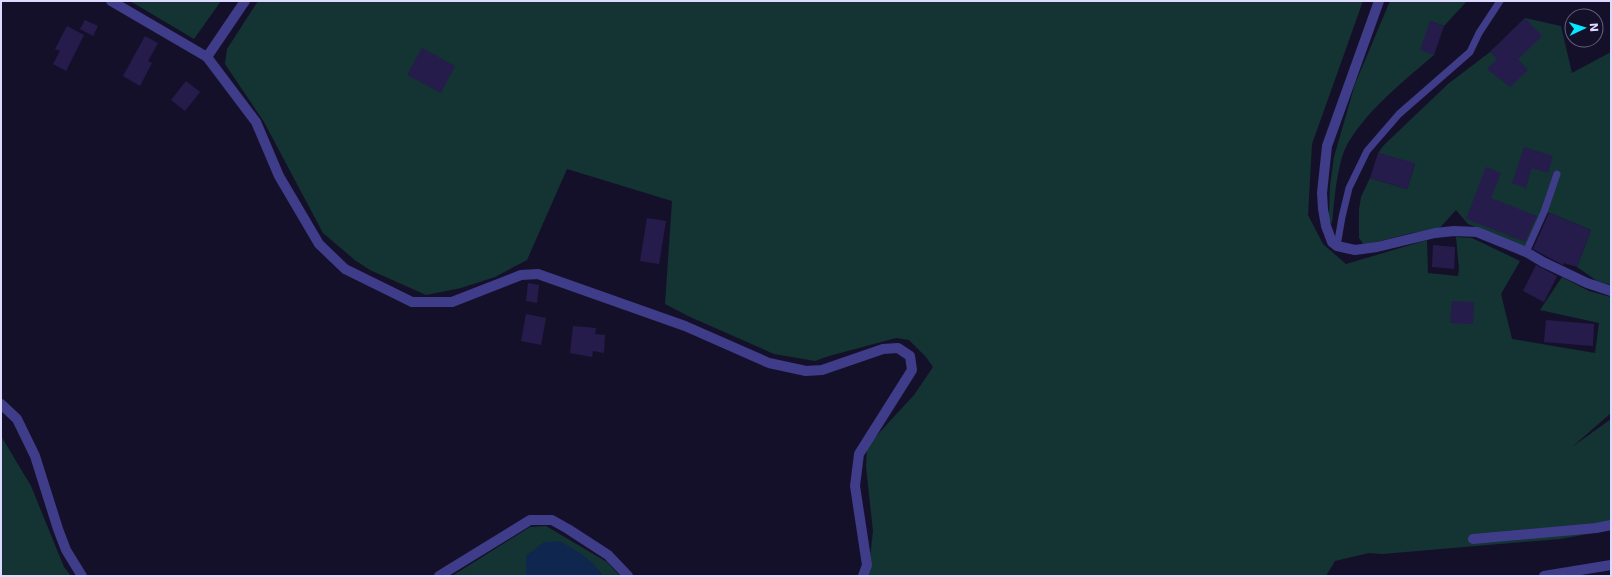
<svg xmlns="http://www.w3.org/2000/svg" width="1612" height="577" viewBox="0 0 1612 577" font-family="'DejaVu Sans',sans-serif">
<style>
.green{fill:#133433}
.water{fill:#0f274f}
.building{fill:#261c4b}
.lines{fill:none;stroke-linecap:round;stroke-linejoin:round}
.service{stroke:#3f3c89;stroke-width:7}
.minor{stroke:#3f3c89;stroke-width:10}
</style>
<rect width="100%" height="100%" fill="#15102a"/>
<g class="green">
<path d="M 130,1 L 221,1 L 194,39 Z"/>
<path d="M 258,1 L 1363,1 L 1312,144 L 1308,215 L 1323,244 L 1346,264 L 1427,240 L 1428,273 L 1458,276 L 1459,269 L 1456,237 L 1472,238 L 1520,261 L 1501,294 L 1512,339 L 1595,353 L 1599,323 L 1540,310 L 1562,277 L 1589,291 L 1611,297 L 1611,413 L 1572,447 L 1611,419 L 1611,530 L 1560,539 L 1382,554 L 1369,553 L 1335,561 L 1326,576 L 868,576 L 873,531 L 866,467 L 867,446 L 914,395 L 933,367 L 926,357 L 909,340 L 896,338 L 829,356 L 815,361 L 774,354 L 688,316 L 665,304 L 672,201 L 567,169 L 527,260 L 495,277 L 461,288 L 426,295 L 370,270 L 356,261 L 323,233 L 264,122 L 225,64 L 227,49 Z"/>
<path d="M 1390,1 L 1467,1 L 1444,26 L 1430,21 L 1434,55 C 1405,80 1354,120 1342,157 C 1336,178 1334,202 1332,224 L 1329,219 L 1330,186 L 1334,157 L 1355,84 Z"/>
<path d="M 1525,18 L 1561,26 L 1572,73 L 1611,52 L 1611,285 L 1597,281 L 1577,267 L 1591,230 L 1547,212 L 1530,249 L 1468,224 L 1456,210 L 1438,230 L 1412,233 L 1364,245 L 1359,238 L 1359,209 L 1361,197 L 1370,178 L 1407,189 L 1415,164 L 1378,153 L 1384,145 L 1448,84 L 1490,52 Z"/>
<path d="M 1,436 L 31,486 L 64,567 L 71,576 L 1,576 Z"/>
<path d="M 546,526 L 607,562 L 620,576 L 602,576 L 600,572 L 581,554 L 544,543 L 526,556 L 526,576 L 452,576 L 530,527 Z"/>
</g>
<path class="water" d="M 560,541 C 575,550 594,560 602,576 L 526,576 L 526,556 L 544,542 Z"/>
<g class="building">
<path d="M 1525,18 L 1542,36 L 1518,59 L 1528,70 L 1510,87 L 1487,69 L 1497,59 L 1490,52 Z"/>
<path d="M 85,20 L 98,26 L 93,36 L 80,29 Z"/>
<path d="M 1430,21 L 1444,26 L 1434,55 L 1420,50 Z"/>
<path d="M 67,26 L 84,35 L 66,71 L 53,64 L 60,51 L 55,49 Z"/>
<path d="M 145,36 L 158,43 L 148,61 L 152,63 L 140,86 L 123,76 Z"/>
<path d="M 422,48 L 455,66 L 441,93 L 407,75 Z"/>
<path d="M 186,81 L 200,92 L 185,111 L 171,100 Z"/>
<path d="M 1524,147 L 1553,156 L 1548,173 L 1532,168 L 1526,188 L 1512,183 Z"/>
<path d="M 1378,153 L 1415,163 L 1407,189 L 1370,178 Z"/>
<path d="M 1486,167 L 1501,173 L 1491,198 L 1537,216 L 1525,242 L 1466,219 Z"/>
<path d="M 1549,213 L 1591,230 L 1577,267 L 1564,263 L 1563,265 L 1533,249 Z"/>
<path d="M 647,218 L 666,221 L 659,264 L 640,261 Z"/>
<path d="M 1433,245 L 1455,247 L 1454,269 L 1432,267 Z"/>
<path d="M 1536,265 L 1557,276 L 1544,302 L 1523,291 Z"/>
<path d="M 528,283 L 539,285 L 537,303 L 526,301 Z"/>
<path d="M 1452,301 L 1474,302 L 1473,324 L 1450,323 Z"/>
<path d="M 526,314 L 546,318 L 541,345 L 521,341 Z"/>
<path d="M 1546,320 L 1594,324 L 1593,346 L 1544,342 Z"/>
<path d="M 573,326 L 596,328 L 595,334 L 605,335 L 604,353 L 593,351 L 592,357 L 570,353 Z"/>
</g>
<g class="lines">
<g class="service">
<path d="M 1337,246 L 1342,217 L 1349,188 L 1367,151 L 1399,114 L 1470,52 L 1479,33 L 1500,1"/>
<path d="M 1526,252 L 1544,212 L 1557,174"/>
</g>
<g class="minor">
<path d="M 111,1 L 207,57 L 256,122 L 279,176 L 319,244 L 345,269 L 412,302 L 452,302 L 521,275 L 538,274 L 685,326 L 769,363 L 806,371 L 822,370 L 883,349 L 898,348 L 910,356 L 912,370 L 859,454 L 855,486 L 867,565 L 863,576"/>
<path d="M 1379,1 L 1327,146 L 1322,193 L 1323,209 L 1326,226 L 1332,242 L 1337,246 L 1355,250 L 1377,247 L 1435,233 L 1454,231 L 1477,232 L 1526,252 L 1543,262 L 1587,283 L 1611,291"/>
<path d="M 207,57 L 245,1"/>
<path d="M 1,404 L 17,419 L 35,456 L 58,529 L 66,550 L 82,576"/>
<path d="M 1473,539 L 1596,528 L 1611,525"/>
<path d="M 439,576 L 530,520 L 552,520 L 568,529 L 608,555 L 628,576"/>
<path d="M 1544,576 L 1611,565"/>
</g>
</g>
<rect width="1612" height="577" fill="none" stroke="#ddd9ff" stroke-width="4"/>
<g transform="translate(1584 28) rotate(86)"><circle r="19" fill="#15102a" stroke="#65607f"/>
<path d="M0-3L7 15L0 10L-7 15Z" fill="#05e6ff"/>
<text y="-6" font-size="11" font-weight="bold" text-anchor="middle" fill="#ddd9ff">N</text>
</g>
</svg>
